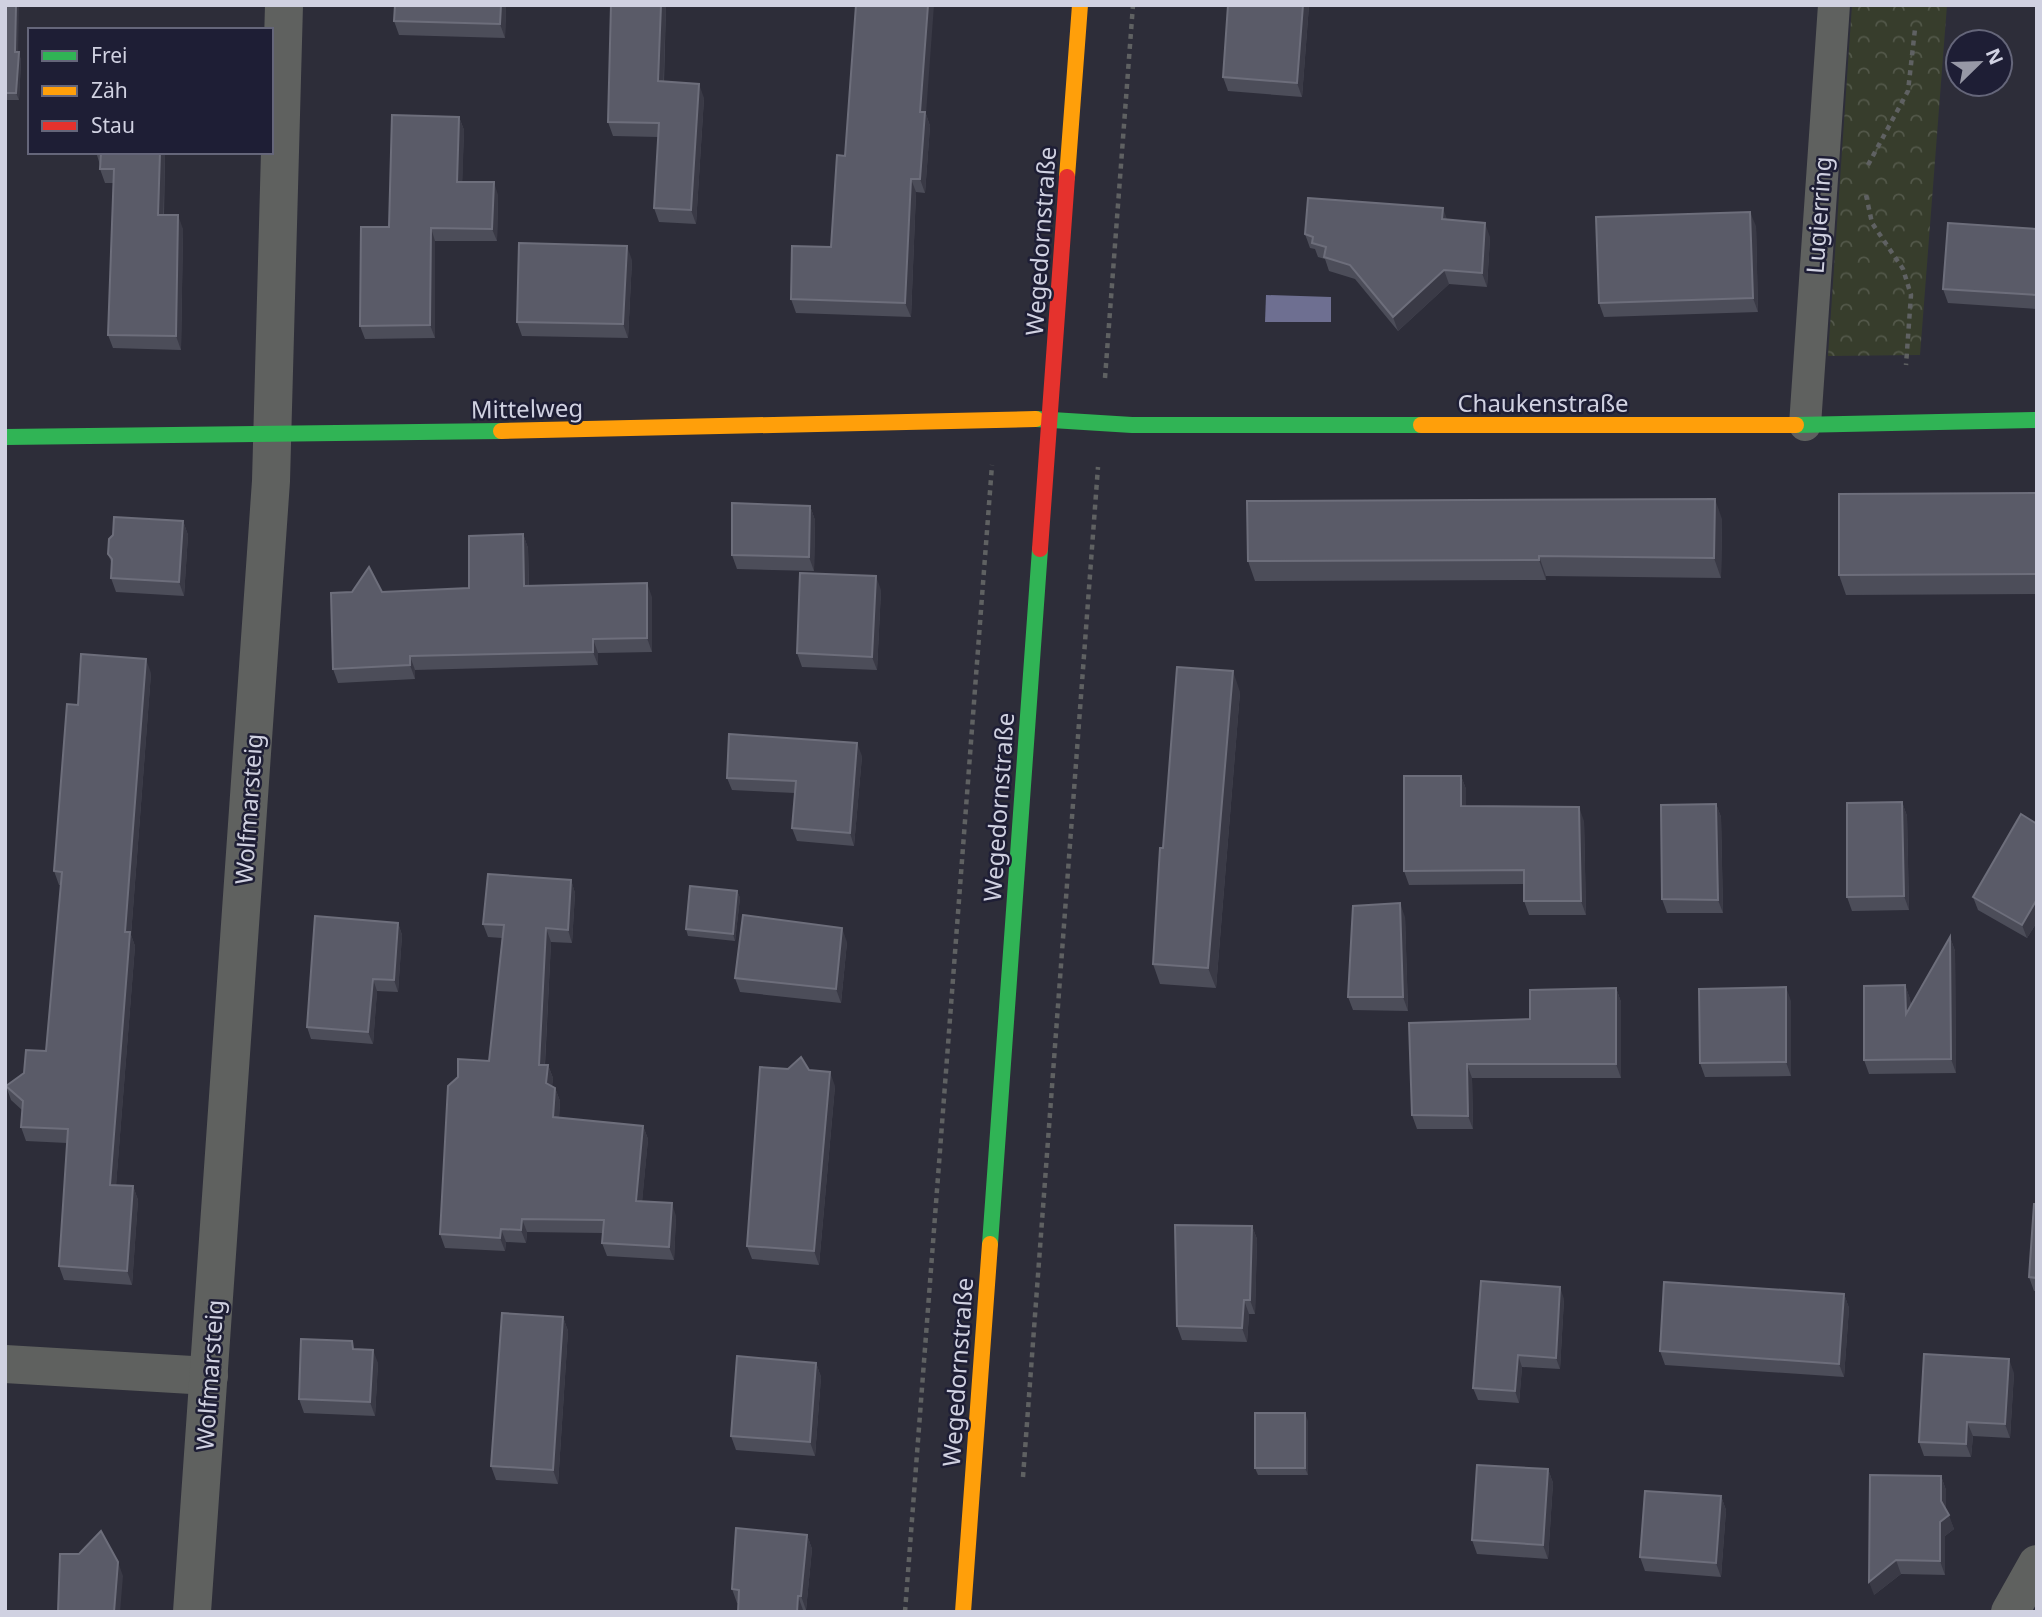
<svg xmlns="http://www.w3.org/2000/svg" width="2042" height="1617" viewBox="0 0 2042 1617" font-family="'Noto Sans',sans-serif">
<style>
.park{fill:url(#park-crowns)}
.water{fill:#6e6f91}
.lines{fill:none;stroke-linecap:round;stroke-linejoin:round}
.path{stroke:#5f6162;stroke-width:4.5;stroke-dasharray:5 5;stroke-linecap:butt}
.lane{stroke:#5f615f;stroke-width:32}
.street{stroke:#5f615f;stroke-width:38}
.fast{stroke:#30b455;stroke-width:16}
.slow{stroke:#ff9f0a;stroke-width:16}
.jam{stroke:#e5322d;stroke-width:16}
.wall{fill:#4c4d59}
.shaded-wall{fill:#3a3a46}
.building{fill:#5a5b68;stroke:#6d6e7b;stroke-width:2}
.labels{text-anchor:middle;dominant-baseline:central;stroke-width:5;stroke-linejoin:round;paint-order:stroke}
.street-label{font-size:24px;fill:#d0d1e1;stroke:#1e1e35}
</style>
<defs>
<pattern id="park-crowns" width="20" height="18" patternUnits="userSpaceOnUse" patternTransform="scale(1.75)"><rect width="20" height="18" fill="#373d2c"/><path d="M2 6a3 3 0 1 1 6 0M12 15a3 3 0 1 1 6 0" fill="none" stroke="#53584a"/></pattern>
</defs>
<rect width="100%" height="100%" fill="#2d2d39"/>
<path class="park" d="M 1852,5 L 1947,5 L 1920,355 L 1828,356 Z"/>
<path class="water" d="M 1266,295 L 1331,297 L 1331,322 L 1265,322 Z"/>
<g class="lines">
<g class="path">
<path d="M 1868,165 L 1908,91 L 1915,29"/>
<path d="M 1866,195 L 1872,223 L 1903,269 L 1911,295 L 1906,365"/>
<path d="M 1105,378 L 1133,5"/>
<path d="M 1023,1477 L 1098,467"/>
<path d="M 905,1612 L 992,465"/>
</g>
<path class="lane" d="M 1805,425 L 1834,5"/>
<g class="street">
<path d="M 5,1364 L 209,1376"/>
<path d="M 192,1612 L 271,481 L 284,5"/>
<path d="M 2010,1612 L 2037,1564"/>
</g>
<g class="fast">
<path d="M 1036,419 L 1132,425 L 1421,425"/>
<path d="M 1796,425 L 2037,420"/>
<path d="M 5,437 L 501,431"/>
<path d="M 990,1244 L 1040,549"/>
</g>
<g class="slow">
<path d="M 1067,177 L 1080,5"/>
<path d="M 1421,425 L 1796,425"/>
<path d="M 501,431 L 1036,419"/>
<path d="M 963,1612 L 990,1244"/>
</g>
<path class="jam" d="M 1040,549 L 1067,177"/>
</g>
<g class="wall">
<path d="M 5,5 L 18,52 L 21,60 L 19,100 L 5,100 Z"/>
<path d="M 395,5 L 506,5 L 505,38 L 399,35 L 394,21 Z"/>
<path d="M 611,5 L 666,5 L 664,82 L 704,98 L 696,224 L 659,222 L 654,208 L 658,137 L 613,136 L 608,122 Z"/>
<path d="M 1228,5 L 1309,5 L 1302,97 L 1228,91 L 1223,77 Z"/>
<path d="M 926,114 L 930,126 L 925,193 L 916,192 L 911,317 L 796,313 L 791,299 L 831,247 L 845,156 Z"/>
<path d="M 459,117 L 464,130 L 462,182 L 498,195 L 497,241 L 435,241 L 435,338 L 365,339 L 360,326 L 389,227 Z"/>
<path d="M 96,152 L 165,152 L 164,215 L 183,229 L 181,350 L 113,348 L 108,335 L 113,183 L 105,183 L 100,169 L 100,165 Z"/>
<path d="M 1447,220 L 1490,237 L 1487,287 L 1449,284 L 1398,331 L 1355,279 L 1329,271 L 1325,259 L 1318,257 L 1315,249 L 1310,248 L 1305,234 Z"/>
<path d="M 1756,226 L 1758,312 L 1604,317 L 1599,303 Z"/>
<path d="M 2037,229 L 2037,309 L 1948,303 L 1943,289 Z"/>
<path d="M 632,260 L 628,338 L 522,336 L 517,322 Z"/>
<path d="M 2037,493 L 2037,594 L 1846,595 L 1839,575 Z"/>
<path d="M 810,506 L 815,520 L 814,571 L 737,569 L 732,555 Z"/>
<path d="M 1722,519 L 1721,578 L 1546,576 L 1546,580 L 1255,581 L 1248,561 Z"/>
<path d="M 183,521 L 188,535 L 184,596 L 116,592 L 111,578 L 112,564 L 108,554 Z"/>
<path d="M 523,534 L 528,548 L 529,586 L 652,597 L 652,652 L 598,653 L 598,665 L 415,670 L 415,679 L 338,683 L 333,669 L 382,592 L 469,588 Z"/>
<path d="M 881,590 L 877,670 L 802,667 L 797,653 Z"/>
<path d="M 151,673 L 131,935 L 135,946 L 116,1185 L 133,1186 L 138,1200 L 132,1285 L 64,1280 L 59,1266 L 67,1143 L 26,1141 L 21,1127 L 22,1110 L 11,1100 L 6,1086 L 24,1073 L 46,1051 L 61,885 L 59,885 L 54,871 L 78,705 Z"/>
<path d="M 1240,692 L 1216,988 L 1160,984 L 1153,964 L 1163,848 Z"/>
<path d="M 862,756 L 854,846 L 797,841 L 792,828 L 795,793 L 732,790 L 727,778 Z"/>
<path d="M 1461,776 L 1466,789 L 1466,806 L 1584,821 L 1586,915 L 1529,915 L 1524,901 L 1524,884 L 1409,885 L 1404,871 Z"/>
<path d="M 1902,802 L 1907,816 L 1909,910 L 1852,911 L 1847,897 Z"/>
<path d="M 1716,804 L 1721,817 L 1723,913 L 1667,913 L 1662,899 Z"/>
<path d="M 2037,824 L 2037,922 L 2027,938 L 1978,910 L 1973,897 Z"/>
<path d="M 571,880 L 575,893 L 572,943 L 551,942 L 545,1065 L 548,1065 L 553,1078 L 552,1086 L 555,1088 L 560,1101 L 559,1118 L 643,1126 L 648,1139 L 642,1201 L 676,1216 L 674,1260 L 607,1256 L 602,1243 L 603,1233 L 527,1232 L 526,1243 L 506,1242 L 505,1251 L 445,1248 L 440,1234 L 489,1061 L 502,938 L 488,937 L 483,924 Z"/>
<path d="M 737,891 L 740,898 L 735,941 L 688,936 L 686,929 Z"/>
<path d="M 1405,917 L 1408,1011 L 1353,1010 L 1348,997 Z"/>
<path d="M 398,923 L 402,935 L 398,992 L 377,991 L 373,1044 L 311,1039 L 307,1027 Z"/>
<path d="M 1950,937 L 1955,951 L 1956,1073 L 1869,1074 L 1864,1060 L 1905,985 L 1910,999 L 1911,1006 Z"/>
<path d="M 847,942 L 841,1003 L 740,992 L 735,978 Z"/>
<path d="M 1616,988 L 1621,1002 L 1621,1078 L 1472,1078 L 1473,1129 L 1417,1129 L 1412,1115 L 1409,1023 L 1530,1019 Z"/>
<path d="M 1791,1001 L 1791,1076 L 1705,1077 L 1700,1063 Z"/>
<path d="M 835,1086 L 819,1265 L 752,1259 L 747,1246 Z"/>
<path d="M 2037,1204 L 2037,1291 L 2034,1291 L 2029,1277 Z"/>
<path d="M 1252,1226 L 1257,1239 L 1255,1314 L 1249,1314 L 1247,1342 L 1182,1340 L 1177,1326 Z"/>
<path d="M 1844,1294 L 1849,1308 L 1844,1377 L 1665,1365 L 1660,1351 Z"/>
<path d="M 1564,1299 L 1560,1369 L 1522,1367 L 1519,1403 L 1478,1400 L 1473,1388 Z"/>
<path d="M 563,1317 L 568,1331 L 558,1484 L 496,1480 L 491,1466 Z"/>
<path d="M 355,1349 L 378,1363 L 375,1416 L 304,1413 L 299,1399 Z"/>
<path d="M 816,1363 L 821,1377 L 815,1456 L 736,1450 L 731,1436 Z"/>
<path d="M 2014,1373 L 2010,1438 L 1973,1436 L 1971,1457 L 1924,1456 L 1919,1442 Z"/>
<path d="M 1308,1421 L 1308,1475 L 1258,1475 L 1255,1468 Z"/>
<path d="M 1548,1469 L 1553,1483 L 1548,1559 L 1477,1554 L 1472,1540 Z"/>
<path d="M 1941,1476 L 1946,1490 L 1946,1510 L 1954,1529 L 1945,1536 L 1945,1575 L 1901,1574 L 1874,1595 Z"/>
<path d="M 1721,1496 L 1726,1510 L 1721,1577 L 1645,1571 L 1640,1557 Z"/>
<path d="M 807,1535 L 812,1549 L 806,1610 L 803,1610 L 803,1612 L 738,1612 L 738,1603 L 737,1603 L 732,1589 Z"/>
</g>
<g class="shaded-wall">
<path d="M 16,5 L 19,5 L 18,59 L 15,52 Z"/>
<path d="M 501,5 L 506,5 L 505,38 L 500,24 Z"/>
<path d="M 661,5 L 666,5 L 663,95 L 658,81 Z"/>
<path d="M 928,5 L 934,5 L 926,114 L 930,126 L 925,193 L 920,179 L 920,112 Z"/>
<path d="M 1303,5 L 1309,5 L 1302,97 L 1297,83 Z"/>
<path d="M 19,52 L 21,60 L 19,100 L 16,93 Z"/>
<path d="M 699,84 L 704,98 L 696,224 L 691,210 Z"/>
<path d="M 459,117 L 464,130 L 462,195 L 457,182 Z"/>
<path d="M 160,152 L 165,152 L 163,229 L 158,215 Z"/>
<path d="M 911,179 L 916,192 L 911,317 L 905,303 Z"/>
<path d="M 494,182 L 498,195 L 497,241 L 492,229 Z"/>
<path d="M 1443,208 L 1448,222 L 1442,219 Z"/>
<path d="M 1750,212 L 1756,226 L 1758,312 L 1753,298 Z"/>
<path d="M 178,215 L 183,229 L 181,350 L 176,336 Z"/>
<path d="M 1485,223 L 1490,237 L 1487,287 L 1482,273 Z"/>
<path d="M 431,228 L 435,241 L 435,338 L 430,325 Z"/>
<path d="M 627,246 L 632,260 L 628,338 L 623,324 Z"/>
<path d="M 1444,270 L 1449,284 L 1398,331 L 1393,317 Z"/>
<path d="M 1715,499 L 1722,519 L 1721,578 L 1714,558 Z"/>
<path d="M 810,506 L 815,520 L 814,571 L 809,557 Z"/>
<path d="M 183,521 L 188,535 L 184,596 L 179,582 Z"/>
<path d="M 523,534 L 528,548 L 529,600 L 524,586 Z"/>
<path d="M 1539,556 L 1546,576 L 1546,580 L 1539,560 Z"/>
<path d="M 876,576 L 881,590 L 877,670 L 872,657 Z"/>
<path d="M 647,583 L 652,597 L 652,652 L 647,638 Z"/>
<path d="M 593,639 L 598,653 L 598,665 L 593,652 Z"/>
<path d="M 410,656 L 415,670 L 415,679 L 410,665 Z"/>
<path d="M 146,659 L 151,673 L 131,935 L 135,946 L 115,1199 L 110,1185 L 125,932 Z"/>
<path d="M 1233,671 L 1240,692 L 1216,988 L 1208,968 Z"/>
<path d="M 857,743 L 862,756 L 854,846 L 850,833 Z"/>
<path d="M 1461,776 L 1466,789 L 1466,820 L 1461,806 Z"/>
<path d="M 1902,802 L 1907,816 L 1909,910 L 1904,896 Z"/>
<path d="M 1716,804 L 1721,817 L 1723,913 L 1718,900 Z"/>
<path d="M 1579,807 L 1584,821 L 1586,915 L 1581,901 Z"/>
<path d="M 571,880 L 575,893 L 572,943 L 568,930 Z"/>
<path d="M 737,891 L 740,898 L 735,941 L 733,934 Z"/>
<path d="M 2037,899 L 2037,922 L 2027,938 L 2022,925 Z"/>
<path d="M 1400,903 L 1405,917 L 1408,1011 L 1403,997 Z"/>
<path d="M 398,923 L 402,935 L 398,992 L 394,980 Z"/>
<path d="M 546,928 L 551,942 L 544,1078 L 539,1065 Z"/>
<path d="M 842,928 L 847,942 L 841,1003 L 836,989 Z"/>
<path d="M 1950,937 L 1955,951 L 1956,1073 L 1951,1059 Z"/>
<path d="M 373,979 L 377,991 L 373,1044 L 368,1032 Z"/>
<path d="M 1905,985 L 1910,999 L 1911,1027 L 1906,1014 Z"/>
<path d="M 1786,987 L 1791,1001 L 1791,1076 L 1786,1062 Z"/>
<path d="M 1616,988 L 1621,1002 L 1621,1078 L 1616,1064 Z"/>
<path d="M 1467,1064 L 1472,1078 L 1473,1129 L 1468,1116 Z"/>
<path d="M 548,1065 L 553,1078 L 551,1096 L 546,1083 Z"/>
<path d="M 830,1072 L 835,1086 L 819,1265 L 814,1251 Z"/>
<path d="M 555,1088 L 560,1101 L 558,1130 L 553,1117 Z"/>
<path d="M 643,1126 L 648,1139 L 641,1214 L 636,1201 Z"/>
<path d="M 133,1186 L 138,1200 L 132,1285 L 127,1271 Z"/>
<path d="M 672,1203 L 676,1216 L 674,1260 L 669,1247 Z"/>
<path d="M 522,1219 L 527,1232 L 526,1243 L 521,1230 Z"/>
<path d="M 1252,1226 L 1257,1239 L 1255,1314 L 1250,1300 Z"/>
<path d="M 501,1229 L 506,1242 L 505,1251 L 500,1238 Z"/>
<path d="M 1560,1287 L 1564,1299 L 1560,1369 L 1556,1358 Z"/>
<path d="M 1844,1294 L 1849,1308 L 1844,1377 L 1839,1364 Z"/>
<path d="M 1244,1300 L 1249,1314 L 1247,1342 L 1242,1328 Z"/>
<path d="M 563,1317 L 568,1331 L 558,1484 L 553,1470 Z"/>
<path d="M 373,1350 L 378,1363 L 375,1416 L 370,1402 Z"/>
<path d="M 1518,1355 L 1522,1367 L 1519,1403 L 1515,1391 Z"/>
<path d="M 2009,1359 L 2014,1373 L 2010,1438 L 2005,1424 Z"/>
<path d="M 816,1363 L 821,1377 L 815,1456 L 810,1442 Z"/>
<path d="M 1305,1413 L 1308,1421 L 1308,1475 L 1305,1468 Z"/>
<path d="M 1967,1422 L 1973,1436 L 1971,1457 L 1966,1444 Z"/>
<path d="M 1548,1469 L 1553,1483 L 1548,1559 L 1543,1545 Z"/>
<path d="M 1941,1476 L 1946,1490 L 1946,1514 L 1941,1501 Z"/>
<path d="M 1721,1496 L 1726,1510 L 1721,1577 L 1716,1563 Z"/>
<path d="M 1949,1515 L 1954,1529 L 1945,1536 L 1945,1575 L 1940,1561 L 1940,1522 Z"/>
<path d="M 807,1535 L 812,1549 L 806,1610 L 801,1596 Z"/>
<path d="M 1896,1560 L 1901,1574 L 1874,1595 L 1869,1582 Z"/>
<path d="M 118,1562 L 123,1576 L 120,1612 L 114,1612 Z"/>
<path d="M 798,1596 L 803,1610 L 803,1612 L 797,1612 Z"/>
</g>
<g class="building">
<path d="M 5,5 L 16,5 L 15,52 L 19,52 L 16,93 L 5,93 Z"/>
<path d="M 395,5 L 501,5 L 500,24 L 394,21 Z"/>
<path d="M 611,5 L 661,5 L 658,81 L 699,84 L 691,210 L 654,208 L 659,123 L 608,122 Z"/>
<path d="M 856,5 L 928,5 L 920,112 L 925,112 L 920,179 L 911,179 L 905,303 L 791,299 L 792,246 L 831,247 L 837,155 L 845,156 Z"/>
<path d="M 1228,5 L 1303,5 L 1297,83 L 1223,77 Z"/>
<path d="M 392,115 L 459,117 L 457,182 L 494,182 L 492,229 L 431,228 L 430,325 L 360,326 L 361,227 L 389,227 Z"/>
<path d="M 96,152 L 160,152 L 158,215 L 178,215 L 176,336 L 108,335 L 114,169 L 100,169 L 101,153 Z"/>
<path d="M 1308,198 L 1443,208 L 1442,219 L 1485,223 L 1482,273 L 1444,270 L 1393,317 L 1350,265 L 1324,257 L 1326,247 L 1312,243 L 1313,237 L 1305,234 Z"/>
<path d="M 1750,212 L 1753,298 L 1599,303 L 1596,217 Z"/>
<path d="M 1948,223 L 2037,229 L 2037,295 L 1943,289 Z"/>
<path d="M 519,243 L 627,246 L 623,324 L 517,322 Z"/>
<path d="M 2037,493 L 2037,574 L 1839,575 L 1839,494 Z"/>
<path d="M 1715,499 L 1714,558 L 1539,556 L 1539,560 L 1248,561 L 1247,501 Z"/>
<path d="M 732,503 L 810,506 L 809,557 L 732,555 Z"/>
<path d="M 114,517 L 183,521 L 179,582 L 111,578 L 112,559 L 108,554 L 109,539 L 113,535 Z"/>
<path d="M 523,534 L 524,586 L 647,583 L 647,638 L 593,639 L 593,652 L 410,656 L 410,665 L 333,669 L 331,593 L 352,592 L 369,567 L 382,592 L 469,588 L 469,536 Z"/>
<path d="M 800,573 L 876,576 L 872,657 L 797,653 Z"/>
<path d="M 81,654 L 146,659 L 125,932 L 130,932 L 110,1185 L 133,1186 L 127,1271 L 59,1266 L 68,1129 L 21,1127 L 23,1101 L 6,1086 L 24,1073 L 26,1050 L 46,1051 L 62,872 L 54,871 L 67,704 L 78,705 Z"/>
<path d="M 1177,667 L 1233,671 L 1208,968 L 1153,964 L 1160,848 L 1163,848 Z"/>
<path d="M 729,734 L 857,743 L 850,833 L 792,828 L 796,781 L 727,778 Z"/>
<path d="M 1404,776 L 1461,776 L 1461,806 L 1579,807 L 1581,901 L 1524,901 L 1524,870 L 1404,871 Z"/>
<path d="M 1902,802 L 1904,896 L 1847,897 L 1847,803 Z"/>
<path d="M 1716,804 L 1718,900 L 1662,899 L 1661,805 Z"/>
<path d="M 2021,814 L 2037,824 L 2037,899 L 2022,925 L 1973,897 Z"/>
<path d="M 488,874 L 571,880 L 568,930 L 546,928 L 539,1065 L 548,1065 L 546,1083 L 555,1088 L 553,1117 L 643,1126 L 636,1201 L 672,1203 L 669,1247 L 602,1243 L 604,1220 L 522,1219 L 521,1230 L 501,1229 L 500,1238 L 440,1234 L 448,1086 L 458,1077 L 458,1059 L 489,1061 L 504,925 L 483,924 Z"/>
<path d="M 690,886 L 737,891 L 733,934 L 686,929 Z"/>
<path d="M 1400,903 L 1403,997 L 1348,997 L 1353,906 Z"/>
<path d="M 743,915 L 842,928 L 836,989 L 735,978 Z"/>
<path d="M 315,916 L 398,923 L 394,980 L 373,979 L 368,1032 L 307,1027 Z"/>
<path d="M 1950,937 L 1951,1059 L 1864,1060 L 1864,986 L 1905,985 L 1906,1014 Z"/>
<path d="M 1786,987 L 1786,1062 L 1700,1063 L 1699,989 Z"/>
<path d="M 1616,988 L 1616,1064 L 1467,1064 L 1468,1116 L 1412,1115 L 1409,1023 L 1530,1019 L 1530,990 Z"/>
<path d="M 801,1057 L 809,1070 L 830,1072 L 814,1251 L 747,1246 L 760,1067 L 788,1069 Z"/>
<path d="M 2034,1204 L 2037,1204 L 2037,1278 L 2029,1277 Z"/>
<path d="M 1175,1225 L 1252,1226 L 1250,1300 L 1244,1300 L 1242,1328 L 1177,1326 Z"/>
<path d="M 1481,1281 L 1560,1287 L 1556,1358 L 1518,1355 L 1515,1391 L 1473,1388 Z"/>
<path d="M 1664,1282 L 1844,1294 L 1839,1364 L 1660,1351 Z"/>
<path d="M 502,1313 L 563,1317 L 553,1470 L 491,1466 Z"/>
<path d="M 301,1339 L 352,1341 L 353,1349 L 373,1350 L 370,1402 L 299,1399 Z"/>
<path d="M 1924,1354 L 2009,1359 L 2005,1424 L 1967,1422 L 1966,1444 L 1919,1442 Z"/>
<path d="M 737,1356 L 816,1363 L 810,1442 L 731,1436 Z"/>
<rect x="1255" y="1413" width="50" height="55"/>
<path d="M 1477,1465 L 1548,1469 L 1543,1545 L 1472,1540 Z"/>
<path d="M 1870,1475 L 1941,1476 L 1941,1501 L 1949,1515 L 1940,1522 L 1940,1561 L 1896,1560 L 1869,1582 Z"/>
<path d="M 1645,1491 L 1721,1496 L 1716,1563 L 1640,1557 Z"/>
<path d="M 736,1528 L 807,1535 L 801,1596 L 798,1596 L 797,1612 L 738,1612 L 739,1590 L 732,1589 Z"/>
<path d="M 101,1531 L 118,1562 L 114,1612 L 58,1612 L 60,1554 L 79,1554 Z"/>
</g>
<g class="labels">
<g class="street-label">
<text transform="translate(1818 215) rotate(-86)">Lugierring</text>
<text transform="translate(1040 241) rotate(-86)">Wegedornstraße</text>
<text x="1543" y="402">Chaukenstraße</text>
<text transform="translate(527 408) rotate(-1)">Mittelweg</text>
<text transform="translate(998 807) rotate(-86)">Wegedornstraße</text>
<text transform="translate(248 809) rotate(-86)">Wolfmarsteig</text>
<text transform="translate(957 1372) rotate(-86)">Wegedornstraße</text>
<text transform="translate(209 1375) rotate(-86)">Wolfmarsteig</text>
</g>
</g>
<rect width="2042" height="1617" fill="none" stroke="#d0d1e1" stroke-width="14"/>
<rect x="28" y="28" width="245" height="126" fill="#1e1e35" stroke="#65667a" stroke-width="2"/>
<rect x="42" y="51" width="35" height="10" fill="#30b455" stroke="#65667a" stroke-width="2"/>
<text x="91" y="63" font-size="21" fill="#d0d1e1">Frei</text>
<rect x="42" y="86" width="35" height="10" fill="#ff9f0a" stroke="#65667a" stroke-width="2"/>
<text x="91" y="98" font-size="21" fill="#d0d1e1">Zäh</text>
<rect x="42" y="121" width="35" height="10" fill="#e5322d" stroke="#65667a" stroke-width="2"/>
<text x="91" y="133" font-size="21" fill="#d0d1e1">Stau</text>
<g transform="translate(1979 63) rotate(67)"><circle r="33" fill="#1e1e35" stroke="#65667a" stroke-width="2"/>
<path d="M0-5L12 26L0 18L-12 26Z" fill="#9798a6"/>
<text y="-10" font-size="19" font-weight="bold" text-anchor="middle" fill="#d0d1e1">N</text>
</g>
</svg>
